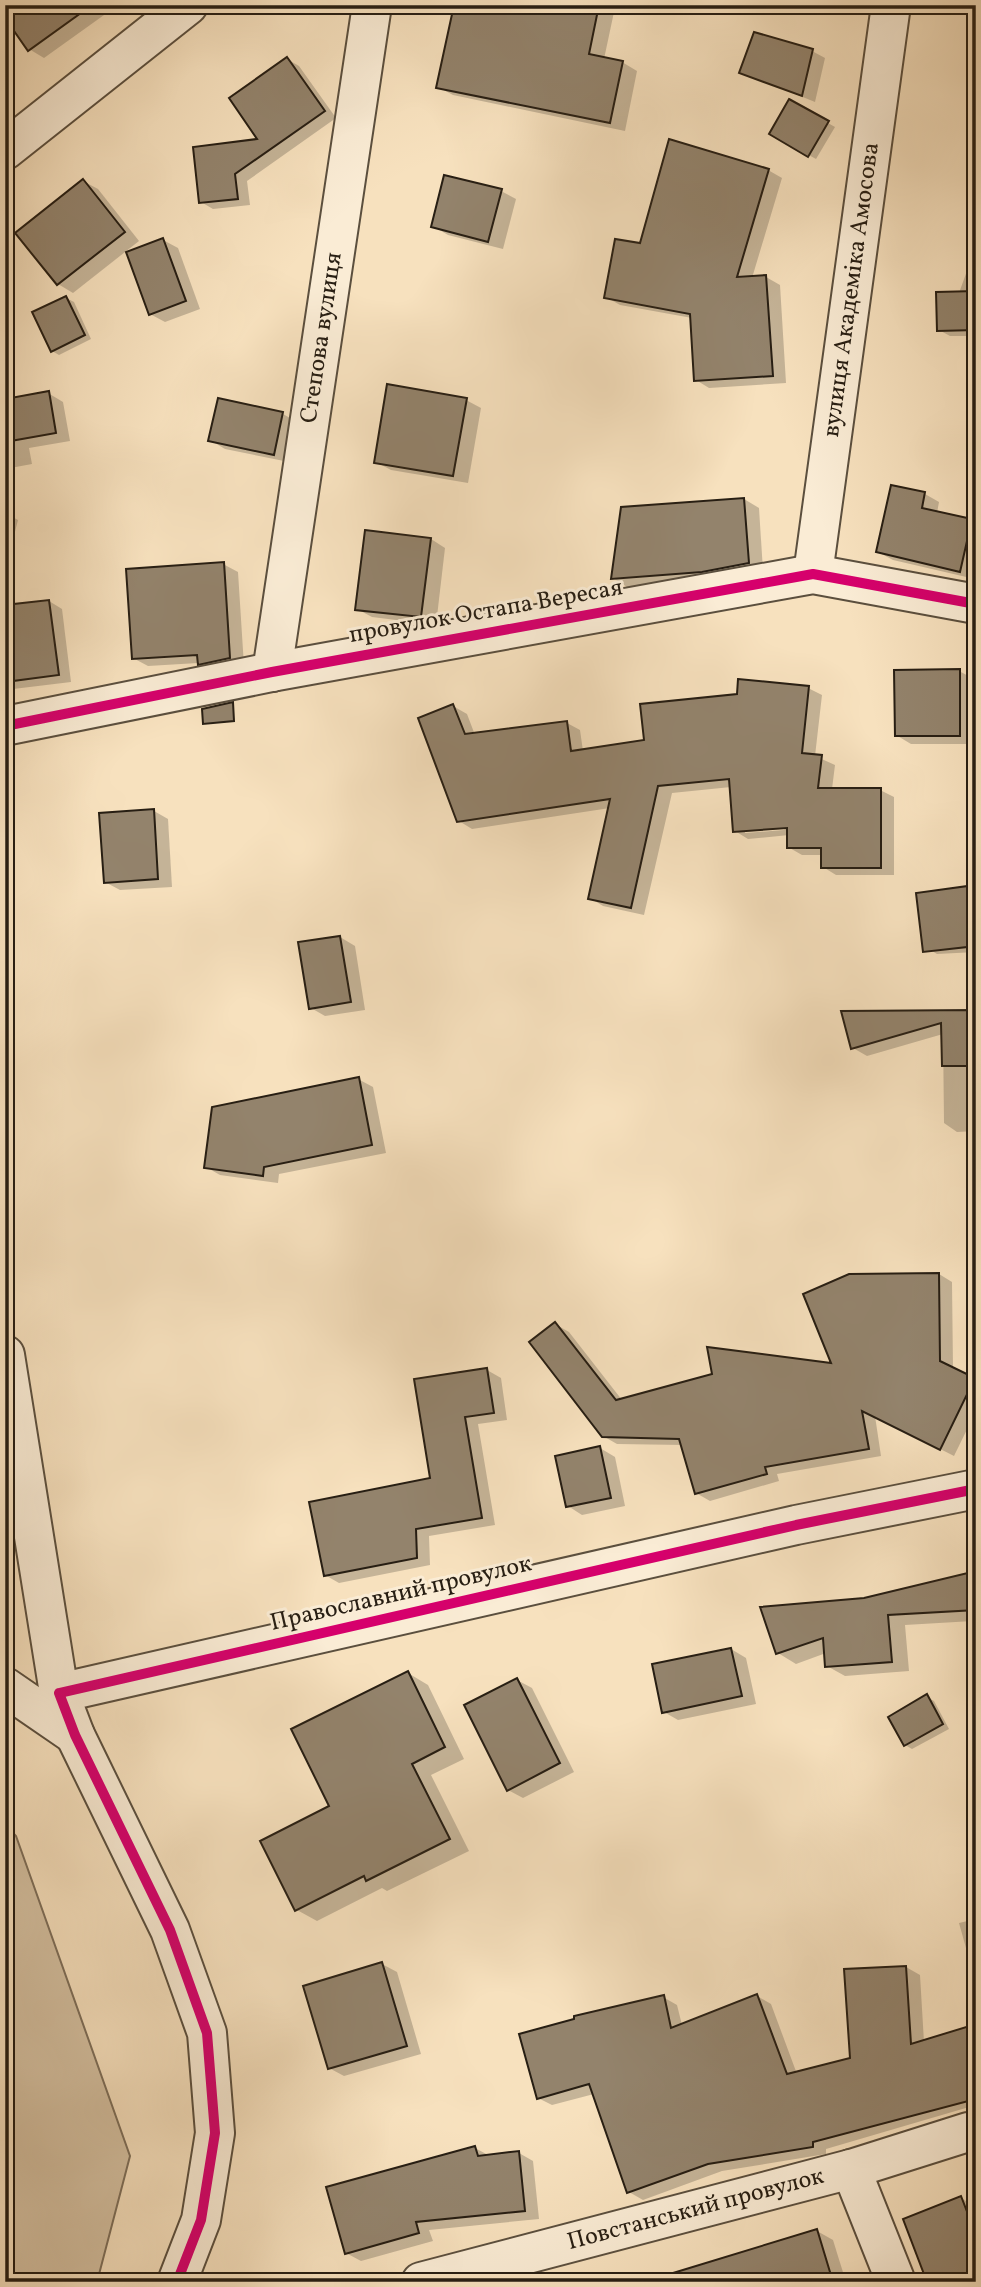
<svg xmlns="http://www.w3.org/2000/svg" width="981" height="2287" viewBox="0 0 981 2287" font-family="Vollkorn,serif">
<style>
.green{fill:#d4c0a1;stroke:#7e6f5a;stroke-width:2}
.shadow{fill:#0003;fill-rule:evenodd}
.building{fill:#93836c;stroke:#271e13;stroke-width:2}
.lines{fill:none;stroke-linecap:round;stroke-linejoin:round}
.minor-casing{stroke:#5b4f3e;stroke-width:42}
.minor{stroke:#faecd5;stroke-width:38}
.cycleway-casing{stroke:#faecd5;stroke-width:15}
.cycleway{stroke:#d6006c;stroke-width:10}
.labels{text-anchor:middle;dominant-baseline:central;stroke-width:6;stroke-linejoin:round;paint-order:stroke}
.street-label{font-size:24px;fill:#271e13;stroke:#faecd5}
</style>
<rect width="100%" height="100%" fill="#f7e1be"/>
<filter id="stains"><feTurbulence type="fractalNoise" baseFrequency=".00286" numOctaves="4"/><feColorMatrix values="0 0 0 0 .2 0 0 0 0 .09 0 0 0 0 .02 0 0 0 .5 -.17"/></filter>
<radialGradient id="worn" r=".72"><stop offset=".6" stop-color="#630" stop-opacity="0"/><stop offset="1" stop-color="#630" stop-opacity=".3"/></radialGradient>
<path class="green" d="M 5,1824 L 16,1836 L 130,2156 L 97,2282 L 5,2282 Z"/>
<g class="shadow">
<path d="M 5,5 L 118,5 L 44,58 L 29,49 Z"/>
<path d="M 455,5 L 602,5 L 614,12 L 604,59 L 622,62 L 637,71 L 625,131 L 453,95 L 438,87 Z"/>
<path d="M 812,51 L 825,58 L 815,102 L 741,72 Z"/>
<path d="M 287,59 L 299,66 L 336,118 L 247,181 L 250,205 L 213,209 L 201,202 L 261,141 Z"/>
<path d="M 789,101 L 835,127 L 816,159 L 771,134 Z"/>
<path d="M 768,170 L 782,178 L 752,278 L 766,277 L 780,285 L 786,383 L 709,388 L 696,380 L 692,318 L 620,305 L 606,297 L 641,245 Z"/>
<path d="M 83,181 L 98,189 L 139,241 L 73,293 L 58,284 Z"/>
<path d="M 501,191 L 516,199 L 503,249 L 448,235 L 433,226 Z"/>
<path d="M 163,240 L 178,248 L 200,309 L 165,322 L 150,314 Z"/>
<path d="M 976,246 L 976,336 L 950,336 L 939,330 L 959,293 Z"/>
<path d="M 66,298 L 74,302 L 91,339 L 59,355 L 52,351 Z"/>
<path d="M 48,393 L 63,402 L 70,441 L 29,448 L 32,464 L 5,469 L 5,401 Z"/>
<path d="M 219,400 L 283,414 L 297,422 L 289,462 L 225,449 L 210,440 Z"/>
<path d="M 466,400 L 481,408 L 468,483 L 391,470 L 376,462 Z"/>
<path d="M 925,494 L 939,502 L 937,513 L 976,524 L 975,579 L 893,560 L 878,552 Z"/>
<path d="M 744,499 L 759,508 L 763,571 L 717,579 L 627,587 L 613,578 Z"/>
<path d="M 5,513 L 18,520 L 5,571 Z"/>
<path d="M 431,539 L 445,548 L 436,625 L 372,617 L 357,609 Z"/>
<path d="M 223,564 L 238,572 L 244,666 L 214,672 L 198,663 L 148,666 L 133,658 Z"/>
<path d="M 49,601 L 62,609 L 71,682 L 5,690 L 5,607 Z"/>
<path d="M 959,671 L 974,679 L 974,744 L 911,744 L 896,735 Z"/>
<path d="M 808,688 L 822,695 L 815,756 L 835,765 L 832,789 L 880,790 L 894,797 L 894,875 L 836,875 L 823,867 L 823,855 L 802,855 L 788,847 L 789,835 L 748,839 L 735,831 L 731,787 L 672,793 L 644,915 L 603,906 L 590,898 L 610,808 L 472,829 L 459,821 L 453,706 L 467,714 L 475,735 L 567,723 L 580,730 L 583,751 L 646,742 ZM 795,825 L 796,829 L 745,833 L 745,829 Z"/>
<path d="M 154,811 L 168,819 L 172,887 L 120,890 L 105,882 Z"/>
<path d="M 976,887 L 976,952 L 937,954 L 924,946 L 918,894 Z"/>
<path d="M 340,937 L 355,946 L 365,1010 L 325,1016 L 311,1008 Z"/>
<path d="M 976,1012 L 976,1131 L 957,1132 L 944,1123 L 943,1034 L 867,1056 L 853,1048 Z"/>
<path d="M 358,1079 L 373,1087 L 386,1153 L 279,1174 L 278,1183 L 220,1175 L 206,1167 Z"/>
<path d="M 939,1274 L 952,1282 L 953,1369 L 976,1381 L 976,1411 L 954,1456 L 875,1416 L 881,1456 L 777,1474 L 779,1481 L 710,1501 L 696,1493 L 683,1445 L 617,1444 L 603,1436 L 555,1324 L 569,1332 L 622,1400 L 834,1365 Z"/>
<path d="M 487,1370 L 501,1378 L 507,1420 L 478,1424 L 495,1525 L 429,1536 L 430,1565 L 339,1583 L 325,1575 L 432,1479 Z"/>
<path d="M 600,1448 L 615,1457 L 625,1506 L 582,1515 L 568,1506 Z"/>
<path d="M 976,1574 L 976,1634 L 973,1621 L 905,1625 L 909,1671 L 845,1676 L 827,1666 L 826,1653 L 796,1664 L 778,1653 L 865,1600 Z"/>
<path d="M 731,1649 L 746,1658 L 756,1704 L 678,1720 L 664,1712 Z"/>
<path d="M 408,1673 L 428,1685 L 464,1759 L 431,1775 L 469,1851 L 387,1891 L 382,1888 L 317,1921 L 297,1910 L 332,1807 Z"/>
<path d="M 517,1680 L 532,1688 L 574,1772 L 523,1798 L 508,1790 Z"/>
<path d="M 927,1697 L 934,1701 L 949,1729 L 912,1749 L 905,1745 Z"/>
<path d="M 976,1919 L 976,1984 L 959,1923 Z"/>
<path d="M 382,1964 L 397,1972 L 421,2054 L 344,2076 L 329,2068 Z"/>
<path d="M 906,1967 L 920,1975 L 924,2042 L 976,2026 L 976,2105 L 826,2149 L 826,2154 L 722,2171 L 643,2200 L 629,2192 L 594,2094 L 552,2105 L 538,2098 L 663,1997 L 677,2005 L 682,2025 L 757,1996 L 771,2004 L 797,2074 L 852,2059 Z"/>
<path d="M 475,2148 L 490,2156 L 519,2153 L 533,2161 L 539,2219 L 429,2230 L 433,2241 L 361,2261 L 346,2253 Z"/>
<path d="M 961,2198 L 976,2207 L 976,2282 Z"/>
<path d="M 817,2231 L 833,2240 L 846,2282 L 651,2282 Z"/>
<path d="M 621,2277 L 629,2282 L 606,2282 Z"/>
</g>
<g class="building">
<path d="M 5,5 L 92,5 L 28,51 L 5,18 Z"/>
<path d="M 454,5 L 599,5 L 589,54 L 623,61 L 610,123 L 436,88 Z"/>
<path d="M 754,32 L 813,49 L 802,96 L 739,73 Z"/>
<path d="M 287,57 L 325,111 L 235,174 L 238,199 L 199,203 L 193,147 L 257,139 L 229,98 Z"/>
<path d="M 789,99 L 829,121 L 808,157 L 769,134 Z"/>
<path d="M 669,139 L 769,169 L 737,277 L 766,275 L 773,376 L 694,381 L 690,314 L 604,298 L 615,239 L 640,243 Z"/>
<path d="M 444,175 L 502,189 L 488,242 L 431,227 Z"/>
<path d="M 83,179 L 125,232 L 57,285 L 15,233 Z"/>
<path d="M 163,238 L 186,301 L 149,315 L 126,252 Z"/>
<path d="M 976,291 L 976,330 L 937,331 L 936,292 Z"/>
<path d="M 66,296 L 85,335 L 51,352 L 32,312 Z"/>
<path d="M 387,384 L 467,398 L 453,476 L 374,463 Z"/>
<path d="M 49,391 L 56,433 L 5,442 L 5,399 Z"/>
<path d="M 218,398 L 283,412 L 274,455 L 208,441 Z"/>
<path d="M 891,485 L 925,492 L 922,508 L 972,519 L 960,572 L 876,552 Z"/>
<path d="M 744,498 L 749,563 L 702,572 L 611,579 L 621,507 Z"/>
<path d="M 365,530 L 431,538 L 421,617 L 355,610 Z"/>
<path d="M 224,562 L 230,658 L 198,665 L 197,655 L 132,659 L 126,569 Z"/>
<path d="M 49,600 L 59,675 L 5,682 L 5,605 Z"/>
<path d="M 960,669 L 960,736 L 895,736 L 894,670 Z"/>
<path d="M 738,679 L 809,686 L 802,753 L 822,755 L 818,788 L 881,788 L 881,868 L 821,868 L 821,848 L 787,848 L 787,828 L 733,832 L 729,779 L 658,786 L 631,908 L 588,899 L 610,799 L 457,822 L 418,718 L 453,704 L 465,734 L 567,721 L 571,751 L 644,740 L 640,704 L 737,694 Z"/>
<path d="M 233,702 L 234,721 L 203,724 L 202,709 Z"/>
<path d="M 154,809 L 158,879 L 104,883 L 99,813 Z"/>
<path d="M 968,886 L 971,910 L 976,909 L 976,946 L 923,952 L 916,893 Z"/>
<path d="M 340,936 L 351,1002 L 309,1009 L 298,942 Z"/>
<path d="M 976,1010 L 976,1066 L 942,1066 L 941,1023 L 851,1049 L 841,1011 Z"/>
<path d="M 359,1077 L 372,1145 L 264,1167 L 263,1176 L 204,1168 L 212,1107 Z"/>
<path d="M 939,1273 L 940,1361 L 975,1378 L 940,1450 L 862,1411 L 869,1449 L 765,1467 L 767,1474 L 695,1494 L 679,1439 L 602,1437 L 529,1342 L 555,1322 L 616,1400 L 712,1374 L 707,1347 L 831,1363 L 803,1294 L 849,1274 Z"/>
<path d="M 487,1368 L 494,1413 L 465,1417 L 482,1518 L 416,1529 L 417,1558 L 324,1576 L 309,1502 L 430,1478 L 414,1379 Z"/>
<path d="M 600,1446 L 611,1498 L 566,1507 L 555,1456 Z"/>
<path d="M 976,1571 L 976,1610 L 888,1615 L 892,1662 L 825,1667 L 823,1638 L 776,1654 L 760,1607 L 864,1598 Z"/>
<path d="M 731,1648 L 742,1696 L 662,1713 L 652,1664 Z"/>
<path d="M 408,1671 L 445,1747 L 412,1764 L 450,1839 L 366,1881 L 364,1876 L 295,1911 L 260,1841 L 329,1806 L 291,1729 Z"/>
<path d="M 517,1678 L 560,1763 L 507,1791 L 464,1705 Z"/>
<path d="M 927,1694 L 943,1724 L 904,1746 L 888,1717 Z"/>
<path d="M 382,1962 L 407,2046 L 328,2069 L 303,1986 Z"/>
<path d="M 906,1966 L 911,2044 L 976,2024 L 976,2099 L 813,2142 L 813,2147 L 708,2164 L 627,2193 L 589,2084 L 537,2099 L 519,2034 L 574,2019 L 574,2016 L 664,1995 L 671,2028 L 757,1994 L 787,2074 L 850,2058 L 844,1969 Z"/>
<path d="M 475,2146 L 478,2156 L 519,2151 L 525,2211 L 416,2222 L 419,2233 L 345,2254 L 326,2187 Z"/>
<path d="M 961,2196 L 976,2235 L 976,2282 L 927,2282 L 903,2219 Z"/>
<path d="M 817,2229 L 833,2282 L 674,2282 L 673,2273 Z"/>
</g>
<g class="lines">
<g class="minor-casing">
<g id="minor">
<path d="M 5,150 L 188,5"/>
<path id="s1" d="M 813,574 L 891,5"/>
<path id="s2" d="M 272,672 L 372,5"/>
<path d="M 5,726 L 272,672 L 813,574 L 976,604"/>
<path d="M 5,1355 L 59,1693"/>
<path d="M 5,1687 L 75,1735"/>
<path d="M 851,2169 L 896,2282"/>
<path d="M 177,2282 L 201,2220 L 215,2133 L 207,2033 L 170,1930 L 75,1735 L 59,1693 L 796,1525 L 976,1489"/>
<path id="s3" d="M 421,2282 L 851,2169 L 968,2132"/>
</g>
</g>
<use href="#minor" class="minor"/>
<g class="cycleway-casing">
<g id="cycleway">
<path d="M 5,726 L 272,672 L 813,574 L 976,604"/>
<path d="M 177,2282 L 201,2220 L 215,2133 L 207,2033 L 170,1930 L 75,1735 L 59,1693 L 796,1525 L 976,1489"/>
</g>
</g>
<use href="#cycleway" class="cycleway"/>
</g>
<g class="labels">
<g class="street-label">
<text stroke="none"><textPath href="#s1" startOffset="287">вулиця Академіка Амосова</textPath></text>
<text stroke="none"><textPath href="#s2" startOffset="338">Степова вулиця</textPath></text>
<text transform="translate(486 612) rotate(-10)">провулок Остапа Вересая</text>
<text transform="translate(401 1594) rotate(-13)">Православний провулок</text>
<text stroke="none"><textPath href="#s3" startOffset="284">Повстанський провулок</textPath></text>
</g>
</g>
<rect width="981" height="2287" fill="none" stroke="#f7e1be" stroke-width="28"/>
<rect x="7" y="7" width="967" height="2273" fill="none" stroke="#271e13" stroke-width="3.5"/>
<rect x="14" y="14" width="953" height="2259" fill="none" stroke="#271e13" stroke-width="2"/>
<rect width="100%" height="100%" filter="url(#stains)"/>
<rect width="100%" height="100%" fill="url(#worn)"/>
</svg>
